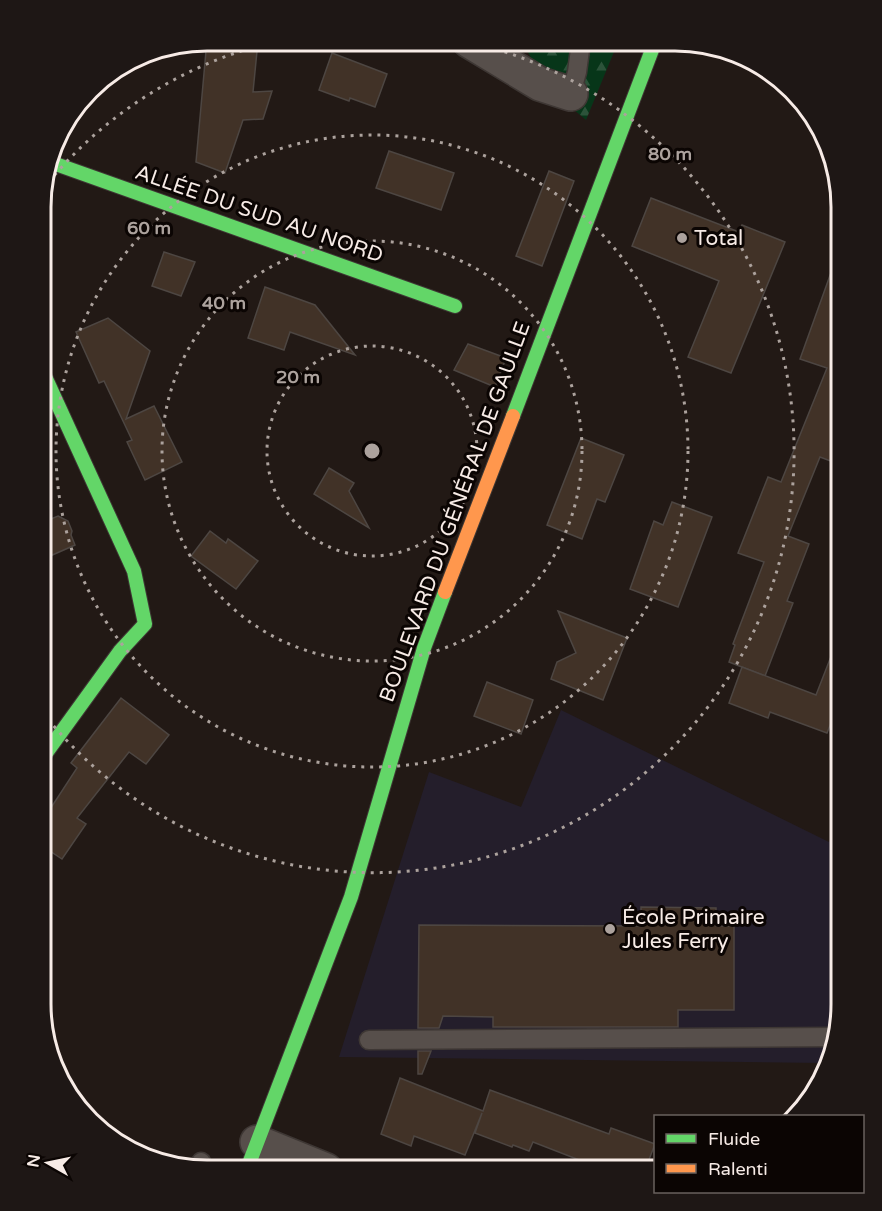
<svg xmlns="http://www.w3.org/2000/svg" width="882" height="1211" viewBox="0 0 882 1211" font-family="'Varela Round',sans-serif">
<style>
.education{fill:#241e2b}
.forest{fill:url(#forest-firs)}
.building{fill:#413227;stroke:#4d4642;stroke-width:1.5}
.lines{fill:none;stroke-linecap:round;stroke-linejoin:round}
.lane-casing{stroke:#3e3734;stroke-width:21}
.street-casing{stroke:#3e3734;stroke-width:36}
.fast-casing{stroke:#3e3734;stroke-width:16}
.slow-casing{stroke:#3e3734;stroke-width:16}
.lane{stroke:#574f4b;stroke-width:18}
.street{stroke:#574f4b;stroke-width:33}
.fast{stroke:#63d668;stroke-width:14}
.slow{stroke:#ff974d;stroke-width:14}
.ring{fill:none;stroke:#aca29d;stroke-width:3;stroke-dasharray:3 6}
.poi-dot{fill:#aca29d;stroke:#0b0503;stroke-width:2}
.labels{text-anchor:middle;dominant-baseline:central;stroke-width:6;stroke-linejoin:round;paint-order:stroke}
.street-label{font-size:21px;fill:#f7ebe6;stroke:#0b0503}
.poi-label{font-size:21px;fill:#f7ebe6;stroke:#0b0503;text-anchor:start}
.rim{fill:none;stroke:#f7ebe6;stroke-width:3}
.centre{fill:#aca29d;stroke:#0b0503;stroke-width:3}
.ring-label{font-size:18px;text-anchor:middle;font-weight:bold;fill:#aca29d;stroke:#0b0503;stroke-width:6;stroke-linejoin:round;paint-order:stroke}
</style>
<defs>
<pattern id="forest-firs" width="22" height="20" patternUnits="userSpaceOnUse" patternTransform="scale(1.5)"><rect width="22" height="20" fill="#073619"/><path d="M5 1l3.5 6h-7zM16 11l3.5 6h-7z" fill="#2c533a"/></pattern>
</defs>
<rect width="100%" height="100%" fill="#221915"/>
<path class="education" d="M 561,710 L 829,842 L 841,813 L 841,1015 L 825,1063 L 339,1057 L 429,772 L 521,807 Z"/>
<path class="forest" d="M 522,41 L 618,42 L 586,120 L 546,86 Z"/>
<g class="building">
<path d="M 207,40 L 258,41 L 253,92 L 272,91 L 263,119 L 243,120 L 225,173 L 196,162 Z"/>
<path d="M 332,53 L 387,74 L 375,107 L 350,98 L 349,101 L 319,90 Z"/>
<path d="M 389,151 L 454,173 L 441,210 L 376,188 Z"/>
<path d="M 549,171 L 574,181 L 542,266 L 516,256 Z"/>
<path d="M 651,198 L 739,232 L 742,225 L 785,242 L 731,373 L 688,357 L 719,281 L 632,246 Z"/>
<path d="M 164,252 L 195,262 L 181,296 L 152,286 Z"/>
<path d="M 837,256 L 841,257 L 841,465 L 820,457 L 788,536 L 809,544 L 787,601 L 793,603 L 765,676 L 729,662 L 735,645 L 733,644 L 764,562 L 738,553 L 768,477 L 781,482 L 827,368 L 800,359 Z"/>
<path d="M 265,287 L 315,305 L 355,355 L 290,332 L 284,350 L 248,338 Z"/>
<path d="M 108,318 L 150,351 L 126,419 L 154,406 L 182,462 L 145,480 L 127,442 L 132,440 L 104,381 L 99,383 L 76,332 Z"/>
<path d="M 468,344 L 506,358 L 495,387 L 454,370 Z"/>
<path d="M 581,438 L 624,455 L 605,502 L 597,499 L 582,539 L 547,525 Z"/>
<path d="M 329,468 L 354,483 L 349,491 L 369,528 L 314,494 Z"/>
<path d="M 672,502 L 712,517 L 678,607 L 630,589 L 654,521 L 663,525 Z"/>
<path d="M 58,516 L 68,521 L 72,531 L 71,535 L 75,545 L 41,560 L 41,523 Z"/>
<path d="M 210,531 L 226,543 L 228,539 L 258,561 L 236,589 L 191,556 Z"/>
<path d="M 558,611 L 627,638 L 603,700 L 551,679 L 557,662 L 576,653 Z"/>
<path d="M 839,636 L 841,636 L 841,727 L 831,723 L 827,733 L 770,712 L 768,718 L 729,703 L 742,667 L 816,695 Z"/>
<path d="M 487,682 L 533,700 L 521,734 L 474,716 Z"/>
<path d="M 121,698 L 169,735 L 146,764 L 129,752 L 77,818 L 86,824 L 62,859 L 41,845 L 41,823 L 77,768 L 71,763 Z"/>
<path d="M 641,907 L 716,908 L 716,926 L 734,926 L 734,1010 L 678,1010 L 678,1027 L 493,1027 L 493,1017 L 443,1016 L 439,1028 L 418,1028 L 419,925 L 641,926 Z"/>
<path d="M 418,1051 L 431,1051 L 422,1074 L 418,1074 Z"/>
<path d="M 400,1078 L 483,1111 L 490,1090 L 609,1134 L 611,1128 L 655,1144 L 645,1170 L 605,1170 L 533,1142 L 529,1151 L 513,1145 L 512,1147 L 475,1133 L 482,1113 L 465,1155 L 414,1136 L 411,1146 L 381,1134 Z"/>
</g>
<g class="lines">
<g class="lane-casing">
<g id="lane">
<path d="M 571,94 L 577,72 L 581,42"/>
<path d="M 369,1040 L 834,1037"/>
<path d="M 198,1169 L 201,1162"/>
</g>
</g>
<g class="street-casing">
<g id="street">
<path d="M 469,41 L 540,84 L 571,94"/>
<path d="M 257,1142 L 326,1170"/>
</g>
</g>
<g class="fast-casing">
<g id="fast">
<path d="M 50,162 L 455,306"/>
<path d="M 513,416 L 655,42"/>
<path d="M 41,760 L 120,651 L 145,624 L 134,571 L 42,370"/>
<path d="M 247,1169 L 351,897 L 424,648 L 445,592"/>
</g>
</g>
<g class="slow-casing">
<path id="slow" d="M 445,592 L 513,416"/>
</g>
<use href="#lane" class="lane"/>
<use href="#street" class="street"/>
<use href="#fast" class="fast"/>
<use href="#slow" class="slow"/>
</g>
<g class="ring">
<circle cx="372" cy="451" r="105"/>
<circle cx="372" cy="451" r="210"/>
<circle cx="372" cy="451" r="316"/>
<path d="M43 189A421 421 0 0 1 277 41M470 42A421 421 0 1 1 43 713"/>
</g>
<g class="poi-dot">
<circle cx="682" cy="238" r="6"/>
<circle cx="610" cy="929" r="6"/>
</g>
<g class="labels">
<g class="street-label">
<text transform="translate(259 214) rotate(19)">ALLÉE DU SUD AU NORD</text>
<text transform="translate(455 512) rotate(-70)">BOULEVARD DU GÉNÉRAL DE GAULLE</text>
</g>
<g class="poi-label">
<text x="694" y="238">Total</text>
<text x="622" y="917">École Primaire<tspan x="622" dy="24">Jules Ferry</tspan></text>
</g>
</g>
<path d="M0 0H882V1211H0ZM207 51H675A156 156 0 0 1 831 207V1004A156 156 0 0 1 675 1160H207A156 156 0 0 1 51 1004V207A156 156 0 0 1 207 51Z" fill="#1e1715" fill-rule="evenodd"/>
<path class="rim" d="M207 51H675A156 156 0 0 1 831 207V1004A156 156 0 0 1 675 1160H207A156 156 0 0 1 51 1004V207A156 156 0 0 1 207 51Z"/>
<circle cx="372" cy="451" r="9" class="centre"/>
<g class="ring-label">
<text x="670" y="160">80 m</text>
<text x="149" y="234">60 m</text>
<text x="224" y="309">40 m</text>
<text x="298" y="383">20 m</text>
</g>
<rect x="654" y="1115" width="210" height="78" fill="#0b0503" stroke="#69615e" stroke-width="1.5"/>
<rect x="666" y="1134" width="30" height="9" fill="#63d668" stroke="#69615e" stroke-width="1.5"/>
<text x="708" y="1145" font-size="18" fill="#f7ebe6">Fluide</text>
<rect x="666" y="1164" width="30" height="9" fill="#ff974d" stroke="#69615e" stroke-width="1.5"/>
<text x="708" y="1175" font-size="18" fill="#f7ebe6">Ralenti</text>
<g transform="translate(48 1163) rotate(279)" stroke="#0b0503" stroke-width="4.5" paint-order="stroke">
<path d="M0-4.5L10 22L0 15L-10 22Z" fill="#f7ebe6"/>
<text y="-9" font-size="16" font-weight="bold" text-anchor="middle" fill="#f7ebe6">N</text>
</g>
</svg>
